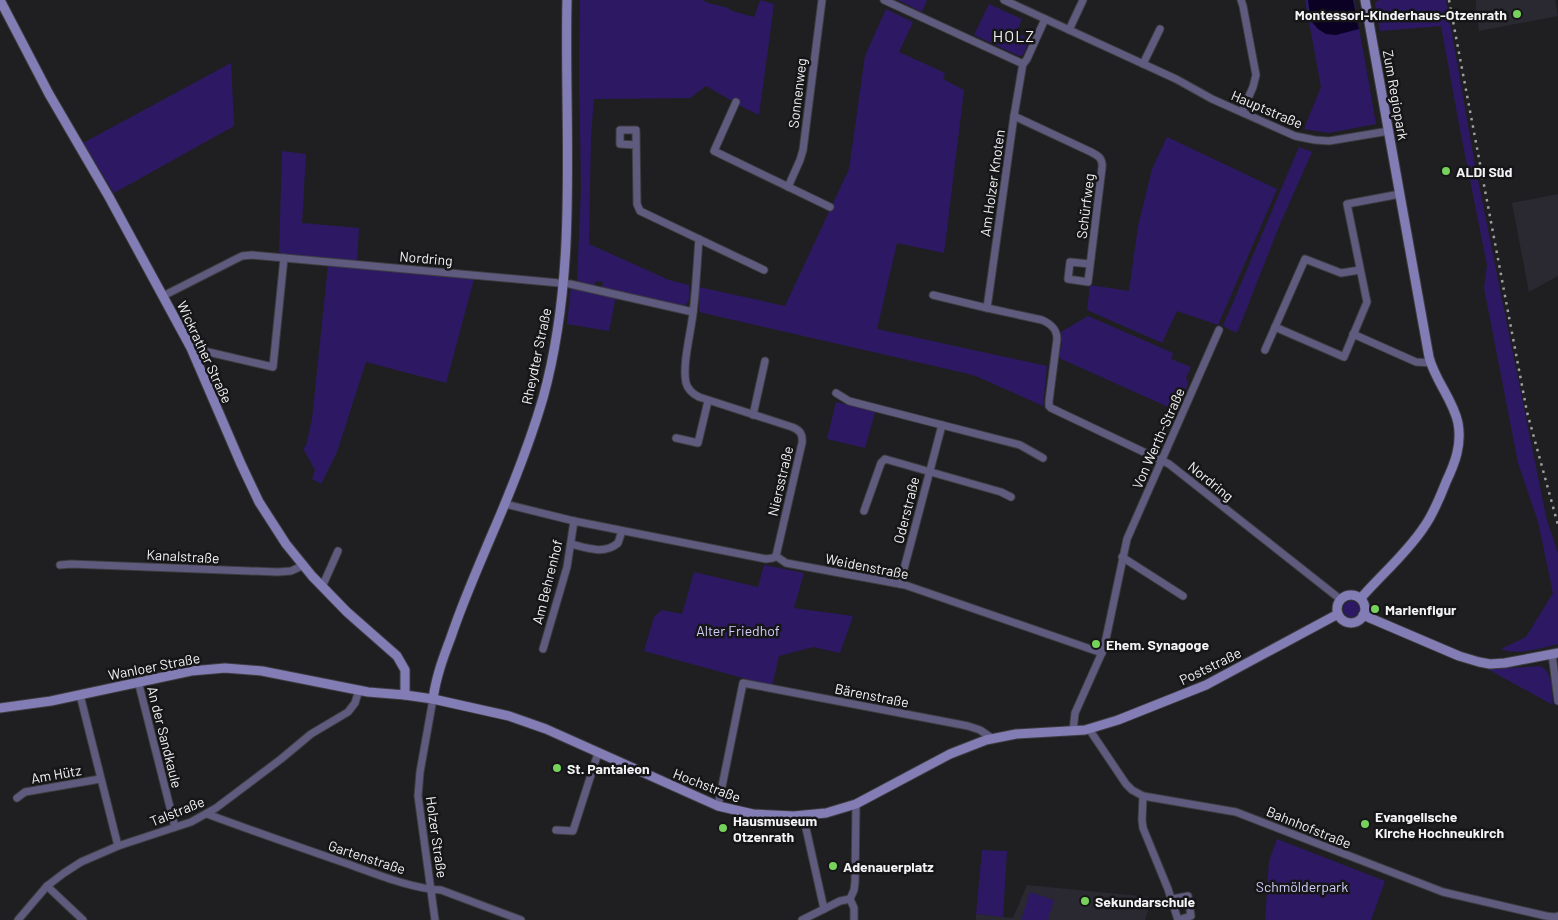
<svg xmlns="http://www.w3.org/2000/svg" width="1558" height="920" viewBox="0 0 1558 920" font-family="Barlow,sans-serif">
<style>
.built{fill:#2a2931}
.green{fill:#2d1963}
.water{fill:#0a0125}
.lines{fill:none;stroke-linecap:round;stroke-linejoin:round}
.street-casing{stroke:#3d3d40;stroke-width:9}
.secondary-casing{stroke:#3d3d40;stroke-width:11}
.street{stroke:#5f5b7f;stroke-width:7}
.secondary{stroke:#837db5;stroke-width:9}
.rail{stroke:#9f9fa1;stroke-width:2.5;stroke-dasharray:2.5 5;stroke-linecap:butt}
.poi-dot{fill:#76d25a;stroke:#161618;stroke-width:2}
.labels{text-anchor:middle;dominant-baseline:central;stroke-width:5;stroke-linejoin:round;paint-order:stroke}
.poi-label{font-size:14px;font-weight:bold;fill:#f3f3f5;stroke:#161618;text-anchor:start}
.street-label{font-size:14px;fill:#f3f3f5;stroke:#161618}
.park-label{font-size:14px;fill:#d2cefb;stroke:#161618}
.quarter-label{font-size:16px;letter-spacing:1px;fill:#f3f3f5;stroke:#161618}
</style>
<rect width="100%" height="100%" fill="#1f1f22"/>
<g class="built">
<path d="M 1476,0 L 1555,0 L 1558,16 L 1479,31 L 1476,12 Z"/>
<path d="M 1558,194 L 1558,276 L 1529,292 L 1512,203 Z"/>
<path d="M 1027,885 L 1149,897 L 1150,905 L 1145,920 L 976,920 L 976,914 L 1013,918 Z"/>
</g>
<g class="green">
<path d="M 580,0 L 704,0 L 705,2 L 728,8 L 732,11 L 754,17 L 760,0 L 774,4 L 759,115 C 741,107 724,96 706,86 L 690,98 L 594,99 L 591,135 L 589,244 L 669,280 L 689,285 L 689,299 L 686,305 L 682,306 L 602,287 L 603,282 L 596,281 L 594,286 L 577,282 L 581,190 L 579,71 Z"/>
<path d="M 898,0 L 927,0 L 922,12 Z"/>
<path d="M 1305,0 L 1354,0 L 1376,124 L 1329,133 L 1304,129 L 1321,87 Z"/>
<path d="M 1379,0 L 1446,0 L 1475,165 L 1515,364 L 1547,521 L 1558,553 L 1558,644 C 1541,648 1518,656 1501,649 L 1526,637 L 1553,593 L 1538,522 L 1518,463 L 1484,288 L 1487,265 L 1460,130 L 1441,26 L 1380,31 L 1375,3 Z"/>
<path d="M 989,4 L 1022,19 L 1016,33 L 1030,39 L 1023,55 L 1019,56 L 974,35 Z"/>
<path d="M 886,9 L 913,22 L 899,52 L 945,73 L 943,79 L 964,90 L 944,253 L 897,243 L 877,329 L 1047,366 L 1043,406 L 978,377 L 969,374 L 699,312 L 699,287 L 785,306 L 849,169 L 865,56 Z"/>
<path d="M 231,63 L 234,126 L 114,193 L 83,143 Z"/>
<path d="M 1167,137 L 1277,189 L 1218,325 L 1177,311 L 1162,343 L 1087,310 L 1090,285 L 1129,291 L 1138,226 L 1152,169 Z"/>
<path d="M 1299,147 L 1312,152 L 1280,224 L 1237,333 L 1223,326 Z"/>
<path d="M 282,151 L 306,154 L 302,223 L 359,228 L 357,261 L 279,255 Z"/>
<path d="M 328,265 L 474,279 L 446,383 L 366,362 L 337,452 L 321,484 L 312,479 L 315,470 L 303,448 L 306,446 L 312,419 Z"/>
<path d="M 571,287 L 616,296 L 609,331 L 567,324 Z"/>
<path d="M 1088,316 L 1173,353 L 1171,359 L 1191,367 L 1186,377 L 1188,384 L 1175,410 L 1059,358 L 1062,340 L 1061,332 Z"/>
<path d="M 836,402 L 875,412 L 865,448 L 827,439 Z"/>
<path d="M 764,565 L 804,573 L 794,608 L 853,616 L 840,653 L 813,647 L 779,656 L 772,686 L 644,651 L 654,617 L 662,610 L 682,614 L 694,572 L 758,587 Z"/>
<circle cx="1351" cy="609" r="8"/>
<path d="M 1540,666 C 1553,671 1552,692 1553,705 L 1484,667 L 1511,668 Z"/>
<path d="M 1277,839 L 1385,881 L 1371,920 L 1265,920 L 1269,861 Z"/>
<path d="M 982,850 L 1007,851 L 1003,917 L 976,914 Z"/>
<path d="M 1030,892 L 1054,900 L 1048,920 L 1021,920 Z"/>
</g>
<path class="water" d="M 1308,0 L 1353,0 L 1359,29 L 1336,35 L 1326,34 L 1318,29 L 1311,21 Z"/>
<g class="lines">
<g class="street-casing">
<g id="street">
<path d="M 884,0 L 1021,63 L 1024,63 L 1027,59 L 1045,19"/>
<path d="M 1004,0 L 1176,79 L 1212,99 L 1295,136 L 1315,140 L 1329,141 L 1389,131"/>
<path d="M 1241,0 L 1243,6 L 1256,75 L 1253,87 L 1242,112"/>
<path d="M 1069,30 L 1083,0"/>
<path d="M 1143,64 L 1160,29"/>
<path d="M 736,102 L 714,151 L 830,207"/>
<path d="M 1014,116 L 1091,152 C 1099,156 1103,159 1102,168 L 1088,282 L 1068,279 L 1070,262 L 1090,264"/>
<path d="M 636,145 L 620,144 L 620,130 L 636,130 L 637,204 L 640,211 L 764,270"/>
<path d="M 788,187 L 800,160 L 803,150 L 822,0"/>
<path d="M 699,239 C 697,264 696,289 693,313 C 691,332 682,365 686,383 C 688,390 693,394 699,397 L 792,427 C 800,430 803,434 802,443 L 776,556"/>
<path d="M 933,295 L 987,308 L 1014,116 L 1023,63"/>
<path d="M 163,296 L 242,256 L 252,255 L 570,284 L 693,312"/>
<path d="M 987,308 L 1042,320 C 1051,324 1057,329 1057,339 L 1049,401 L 1049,406 L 1051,408 L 1169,464 L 1340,599"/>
<path d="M 1275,327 L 1344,357 L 1367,302 L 1347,204 L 1400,194"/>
<path d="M 1353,334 L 1416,362 L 1431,363"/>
<path d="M 191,348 L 273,367 L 284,258"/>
<path d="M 1265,350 L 1305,259 L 1341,273 L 1360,270"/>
<path d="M 836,393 L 849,401 L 942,425"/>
<path d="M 753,415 L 765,361"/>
<path d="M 676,438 L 698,443 L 708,401"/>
<path d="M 505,504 L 574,521 L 766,559 L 773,558 L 776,556"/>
<path d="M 864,511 L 881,463 L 885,459 L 1001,492 L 1011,497"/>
<path d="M 571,544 C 587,548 604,555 618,543 L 622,531"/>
<path d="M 776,556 L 786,563 L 905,585 L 1102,653"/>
<path d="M 1122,557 L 1183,596"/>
<path d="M 60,565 L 71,564 L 278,572 L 291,571 L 302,566"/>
<path d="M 900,584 L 942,425 L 1020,445 L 1043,458"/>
<path d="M 322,587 L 338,551"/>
<path d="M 543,649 L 567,567 L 574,521"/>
<path d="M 1552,654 L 1558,701"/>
<path d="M 138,681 L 175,827"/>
<path d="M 80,695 L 118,846"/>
<path d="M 433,699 L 420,772 L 418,796 L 435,920"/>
<path d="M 1089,729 L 1126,784 L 1132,790 L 1143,796 L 1236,812 L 1443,892 L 1546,916 L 1555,917 L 1558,916"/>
<path d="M 1073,731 L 1075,713 L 1104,648 L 1127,539 L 1219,330"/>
<path d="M 1143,796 L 1142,820 L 1143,828 L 1168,889 L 1178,920"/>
<path d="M 17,798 L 25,792 L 100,779"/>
<path d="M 718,806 L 743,683 L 968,726 L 980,730 L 993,739"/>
<path d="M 207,814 C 253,831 299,847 345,863 C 374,873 412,889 441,890 L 521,920"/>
<path d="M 803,815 L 824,909"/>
<path d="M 556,830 L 573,831 L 598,753"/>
<path d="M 47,886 L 83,920"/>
<path d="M 850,899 L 854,890 L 855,882 L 856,804"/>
<path d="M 850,899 L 854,908 L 854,920"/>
<path d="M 1172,899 L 1188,896 L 1191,916 L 1178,920"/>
<path d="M 18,920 L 47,886 L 64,873 L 81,862 L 118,846 L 191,822 L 216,808 L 281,759 L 311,734 L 348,712 L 355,703 L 359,690"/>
<path d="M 802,920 L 840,901 L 850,899"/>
</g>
</g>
<g class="secondary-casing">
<g id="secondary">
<path d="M 0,0 L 49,94 L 109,197 L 191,348 L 241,464 L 259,502 L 286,544 L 312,576 L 347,612 L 397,656 L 405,670 L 405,695"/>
<circle cx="1351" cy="609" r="14"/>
<path d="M 1361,598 C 1381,575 1407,553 1424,527 C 1434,513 1440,497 1446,482 C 1455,463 1462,445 1458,423 C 1453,399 1435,381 1429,357 L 1365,0"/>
<path d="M 1363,615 L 1459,656 L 1479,662 L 1490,664 L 1505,663 L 1558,653"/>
<path d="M 433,699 C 436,677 443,658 451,637 C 462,604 476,572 490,539 C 510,493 529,446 543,398 C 579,268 564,133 567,0"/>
<path d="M 0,708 L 51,701 L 191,671 L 225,668 L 262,671 L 368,692 L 405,695 L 433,699 L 509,716 L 546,729 L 718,806 L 753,814 L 794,816 L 826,813 L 856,804 L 950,754 L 986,740 L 1016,734 L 1085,730 L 1118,720 L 1206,685 L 1338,614"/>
</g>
</g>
<use href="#street" class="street"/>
<use href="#secondary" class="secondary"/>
<path class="rail" d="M 1449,0 L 1527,412 L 1558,525"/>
</g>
<g class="poi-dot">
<circle cx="1517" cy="14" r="5"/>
<circle cx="1446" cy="171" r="5"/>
<circle cx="1375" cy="609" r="5"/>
<circle cx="1096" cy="644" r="5"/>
<circle cx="557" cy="768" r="5"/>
<circle cx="1365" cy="824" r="5"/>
<circle cx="723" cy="828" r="5"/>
<circle cx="833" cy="866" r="5"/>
<circle cx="1085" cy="901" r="5"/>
</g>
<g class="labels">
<g class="poi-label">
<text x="1507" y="14" text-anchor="end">Montessori-Kinderhaus-Otzenrath</text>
<text x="1456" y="171">ALDI Süd</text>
<text x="1385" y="609">Marienfigur</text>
<text x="1106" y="644">Ehem. Synagoge</text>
<text x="567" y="768">St. Pantaleon</text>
<text x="1375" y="816">Evangelische<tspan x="1375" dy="16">Kirche Hochneukirch</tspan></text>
<text x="733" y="820">Hausmuseum<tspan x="733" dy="16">Otzenrath</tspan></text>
<text x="843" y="866">Adenauerplatz</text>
<text x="1095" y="901">Sekundarschule</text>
</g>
<g class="street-label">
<text transform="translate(797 93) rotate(-83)">Sonnenweg</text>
<text transform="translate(1396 95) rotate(80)">Zum Regiopark</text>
<text transform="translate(1267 109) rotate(23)">Hauptstraße</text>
<text transform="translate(992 183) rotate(-82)">Am Holzer Knoten</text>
<text transform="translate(1085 206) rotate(-83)">Schürfweg</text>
<text transform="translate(426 258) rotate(5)">Nordring</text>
<text transform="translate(205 352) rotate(65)">Wickrather Straße</text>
<text transform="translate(536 356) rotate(-78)">Rheydter Straße</text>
<text transform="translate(1158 438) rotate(-66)">Von Werth-Straße</text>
<text transform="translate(780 481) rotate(-77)">Niersstraße</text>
<text transform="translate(1211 481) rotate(39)">Nordring</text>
<text transform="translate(906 510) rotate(-76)">Oderstraße</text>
<text transform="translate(183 556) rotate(3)">Kanalstraße</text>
<text transform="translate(867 566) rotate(11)">Weidenstraße</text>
<text transform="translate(547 582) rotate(-76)">Am Behrenhof</text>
<text transform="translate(154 666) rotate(-11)">Wanloer Straße</text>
<text transform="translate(1210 666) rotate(-26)">Poststraße</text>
<text transform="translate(872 695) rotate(11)">Bärenstraße</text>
<text transform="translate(165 737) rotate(76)">An der Sandkaule</text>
<text transform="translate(56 774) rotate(-10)">Am Hütz</text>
<text transform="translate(707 785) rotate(21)">Hochstraße</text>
<text transform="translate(177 811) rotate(-22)">Talstraße</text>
<text transform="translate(1309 827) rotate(22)">Bahnhofstraße</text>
<text transform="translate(437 837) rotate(82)">Holzer Straße</text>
<text transform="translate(367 857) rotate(18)">Gartenstraße</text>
</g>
<g class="park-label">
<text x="738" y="630">Alter Friedhof</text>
<text x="1302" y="886">Schmölderpark</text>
</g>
<g class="quarter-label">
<text x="1014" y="35">HOLZ</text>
</g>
</g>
</svg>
